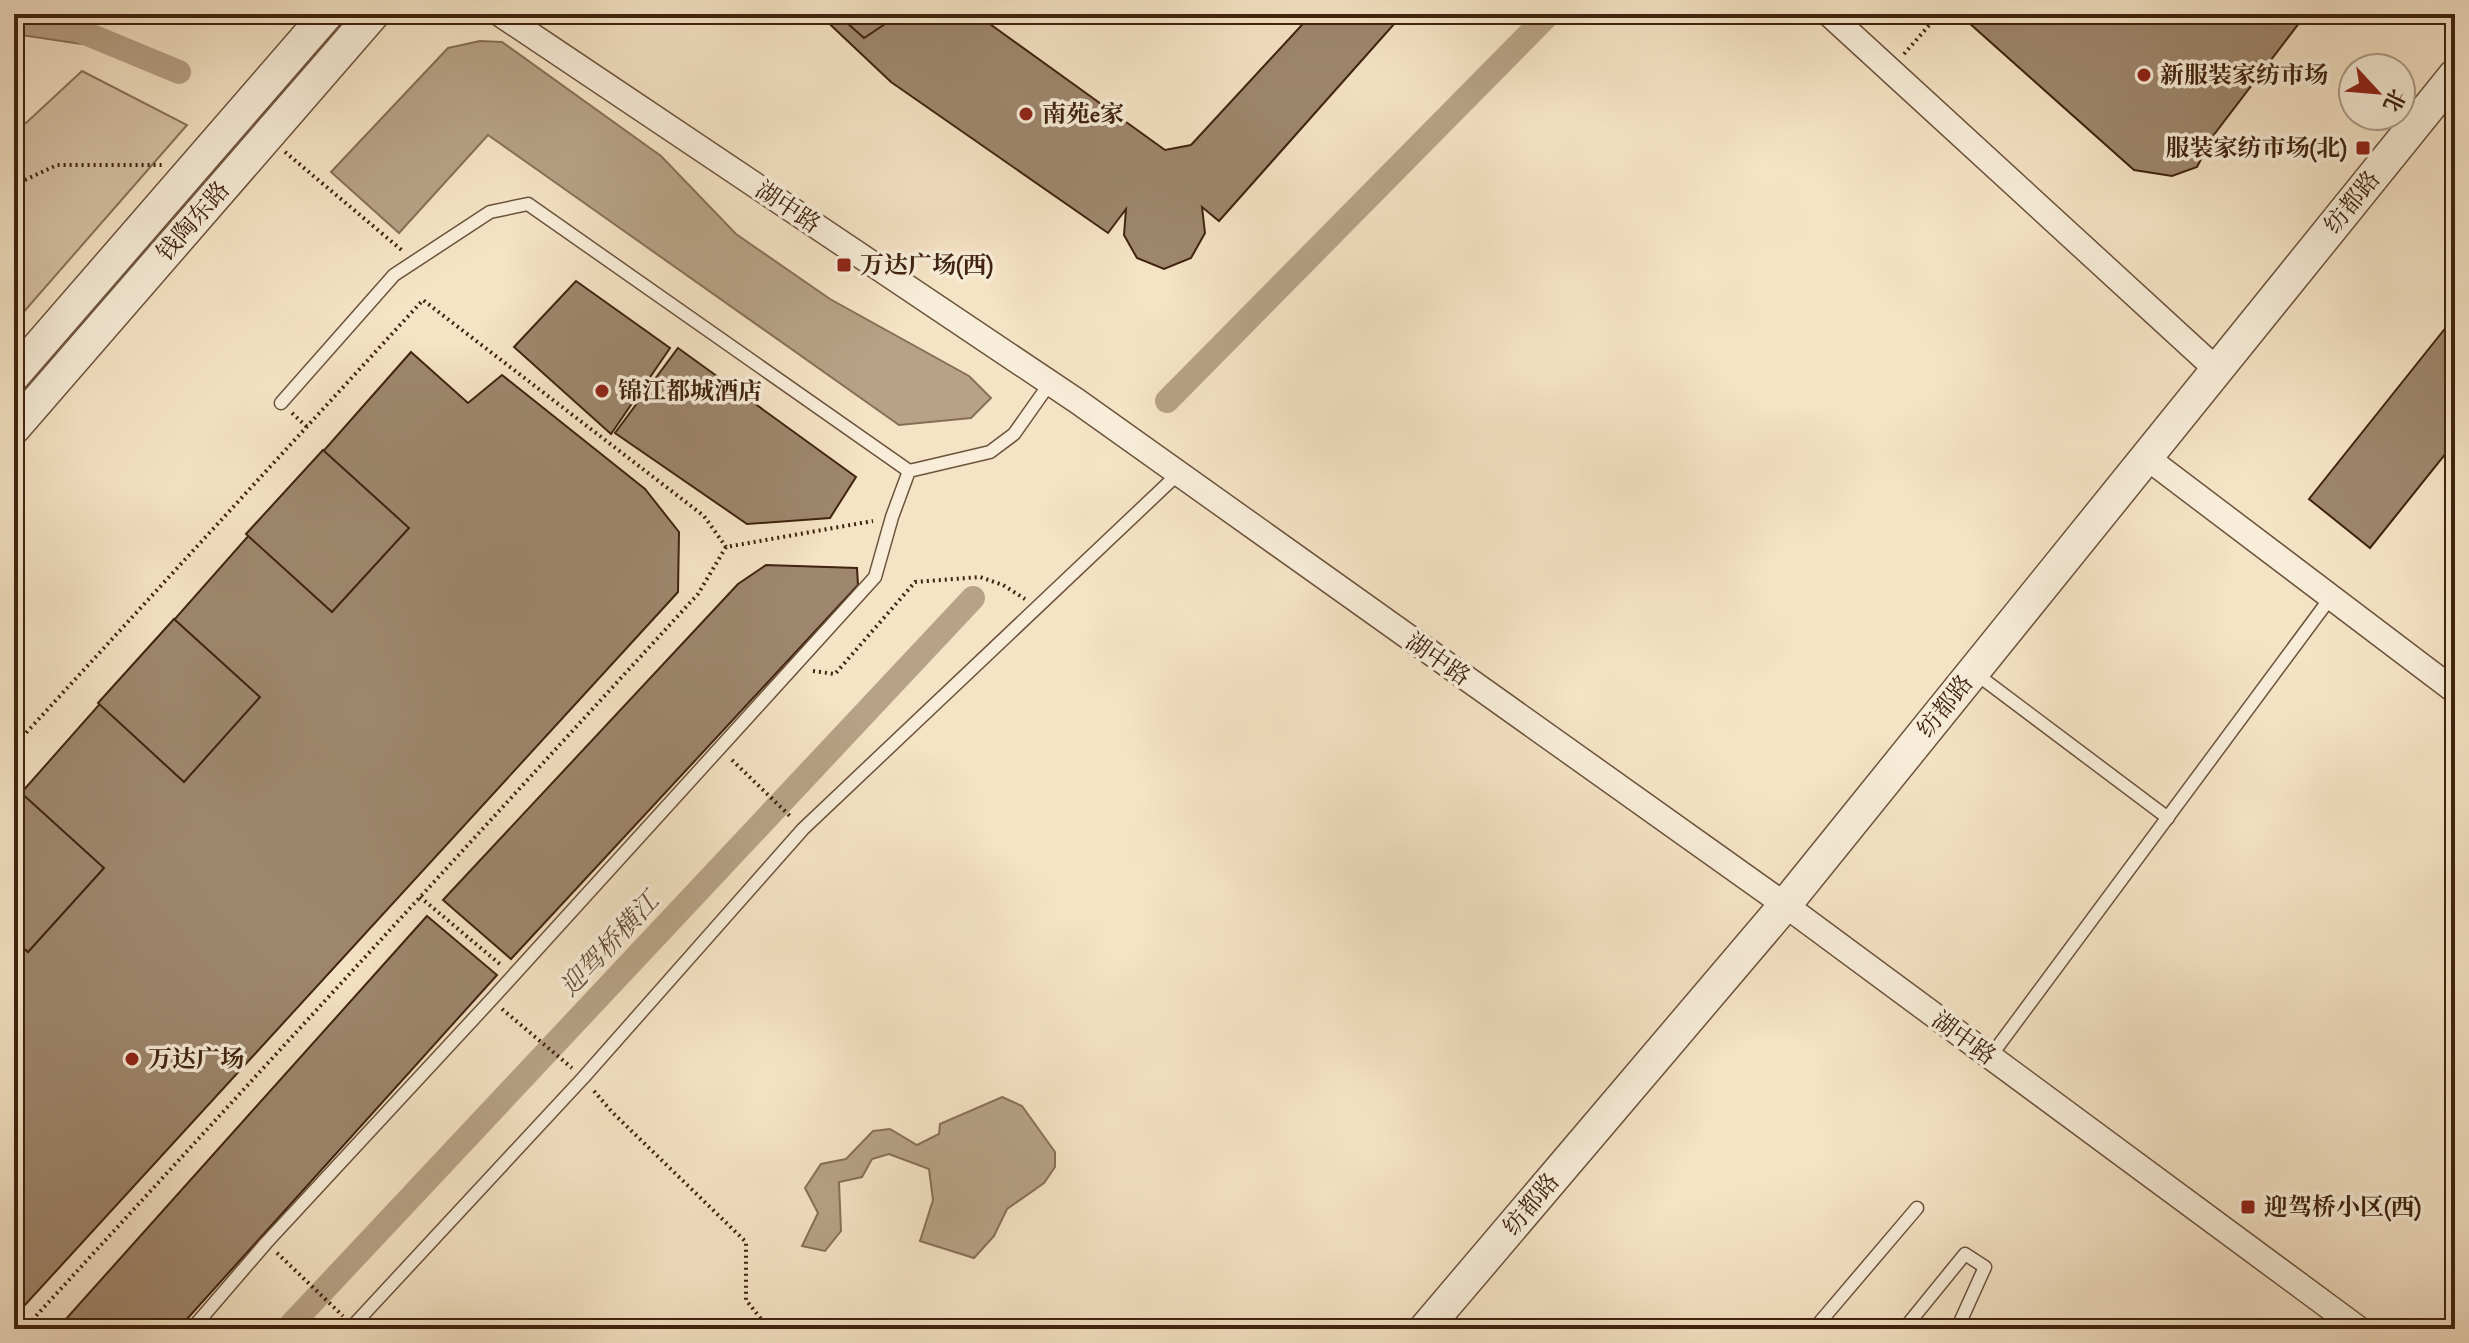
<svg xmlns="http://www.w3.org/2000/svg" width="2469" height="1343" viewBox="0 0 2469 1343" font-family="'IM FELL Great Primer','Noto Serif SC',serif">
<style>
.green{fill:#d6c2a6;stroke:#8a725a;stroke-width:2}
.water{fill:#b7a287;stroke:#876f57;stroke-width:2}
.lines{fill:none;stroke-linecap:round;stroke-linejoin:round}
.canal{stroke:#b7a287;stroke-width:24}
.building{fill:#9e876e;stroke:#3f230f;stroke-width:2}
.service-casing{stroke:#6c533c;stroke-width:15}
.minor-casing{stroke:#6c533c;stroke-width:27}
.tertiary-casing{stroke:#6c533c;stroke-width:35}
.path{stroke:#3f230f;stroke-width:4;stroke-dasharray:2 4;stroke-linecap:butt}
.service{stroke:#f8edd9;stroke-width:12}
.minor{stroke:#f8edd9;stroke-width:24}
.tertiary{stroke:#f8edd9;stroke-width:32}
.poi-dot{fill:#8f2418;stroke:#f8edd9;stroke-width:3}
.labels{text-anchor:middle;dominant-baseline:central;stroke-width:7;stroke-linejoin:round;paint-order:stroke}
.poi-label{font-size:24px;font-weight:bold;fill:#3f230f;stroke:#f8edd9;text-anchor:start}
.street-label{font-size:24px;fill:#3f230f;stroke:#f8edd9}
.water-label{font-size:26px;font-style:italic;fill:#694f39;stroke:#f8edd9}
</style>
<rect width="100%" height="100%" fill="#f5e3c5"/>
<filter id="stains"><feTurbulence type="fractalNoise" baseFrequency=".0025" numOctaves="4"/><feColorMatrix values="0 0 0 0 .2 0 0 0 0 .09 0 0 0 0 .02 0 0 0 .5 -.17"/></filter>
<radialGradient id="worn" r=".72"><stop offset=".6" stop-color="#630" stop-opacity="0"/><stop offset="1" stop-color="#630" stop-opacity=".3"/></radialGradient>
<path class="green" d="M 82,71 L 187,125 L 14,323 L 14,124 L 26,123 Z"/>
<g class="water">
<path d="M 14,14 L 60,14 L 88,28 L 81,44 L 14,34 Z"/>
<path d="M 480,41 L 502,42 L 661,156 L 736,234 L 830,299 L 969,376 L 991,398 L 971,418 L 899,425 L 488,135 L 399,233 L 331,172 L 448,48 Z"/>
<path d="M 1002,1097 L 1022,1106 L 1055,1152 L 1055,1167 L 1044,1183 L 1007,1209 L 994,1236 L 974,1258 L 920,1241 L 933,1200 L 929,1169 L 889,1154 L 872,1159 L 862,1177 L 839,1182 L 841,1231 L 825,1251 L 802,1246 L 818,1213 L 805,1188 L 821,1164 L 846,1159 L 873,1131 L 890,1129 L 917,1145 L 939,1134 L 940,1124 Z"/>
</g>
<g class="lines">
<g class="canal">
<path d="M 39,14 L 179,72"/>
<path d="M 1167,401 L 1549,14"/>
<path d="M 287,1329 L 973,598"/>
</g>
</g>
<g class="building">
<path d="M 819,14 L 976,14 L 1165,150 L 1191,145 L 1312,14 L 1403,14 L 1219,221 L 1202,207 L 1205,233 L 1191,258 L 1164,269 L 1137,258 L 1124,235 L 1126,209 L 1108,233 L 891,82 Z"/>
<path d="M 837,14 L 900,14 L 864,38 Z"/>
<path d="M 1959,14 L 2306,14 L 2213,136 L 2197,167 L 2172,176 L 2134,170 Z"/>
<path d="M 576,281 L 670,348 L 611,434 L 514,347 Z"/>
<path d="M 2455,316 L 2455,442 L 2370,548 L 2309,499 Z"/>
<path d="M 678,348 L 856,477 L 830,518 L 747,524 L 615,433 Z"/>
<path d="M 411,352 L 468,403 L 502,375 L 645,489 L 679,532 L 678,592 L 14,1317 L 14,801 Z"/>
<path d="M 323,450 L 409,528 L 332,612 L 246,534 Z"/>
<path d="M 766,565 L 857,568 L 858,585 L 511,959 L 443,900 L 738,584 Z"/>
<path d="M 174,619 L 260,697 L 184,782 L 98,703 Z"/>
<path d="M 18,790 L 104,868 L 28,952 L 14,940 L 14,794 Z"/>
<path d="M 427,916 L 497,975 L 178,1329 L 57,1329 Z"/>
</g>
<g class="lines">
<g class="service-casing">
<g id="service">
<path d="M 281,403 L 394,275 L 490,212 L 528,204 L 909,471"/>
<path d="M 1975,673 L 2168,818"/>
<path d="M 1990,1057 L 2331,597"/>
<path d="M 192,1329 L 266,1243 L 491,1000 L 875,577 L 892,517 L 909,471 L 990,452 L 1014,434 L 1050,383"/>
<path d="M 350,1329 L 583,1078 L 803,829 L 1179,473"/>
<path d="M 1814,1329 L 1917,1208"/>
<path d="M 1904,1329 L 1965,1254 L 1985,1267 L 1957,1329"/>
</g>
</g>
<g class="minor-casing">
<g id="minor">
<path d="M 500,14 L 1077,401 L 1785,905 L 2359,1329"/>
<path d="M 1829,14 L 2216,369"/>
<path d="M 2146,457 L 2455,691"/>
</g>
</g>
<g class="tertiary-casing">
<g id="tertiary">
<path d="M 14,375 L 327,14"/>
<path d="M 14,428 L 373,14"/>
<path d="M 1425,1329 L 1785,905 L 2455,75"/>
</g>
</g>
<g class="path">
<path d="M 1904,54 L 1939,14"/>
<path d="M 285,152 L 404,252"/>
<path d="M 14,185 L 57,165 L 162,165"/>
<path d="M 292,413 L 307,427"/>
<path d="M 813,671 L 835,674 L 915,582 L 980,577 L 1003,585 L 1025,599"/>
<path d="M 14,746 L 423,300 L 704,516 L 726,547"/>
<path d="M 732,760 L 792,818"/>
<path d="M 420,897 L 501,965"/>
<path d="M 502,1009 L 572,1068"/>
<path d="M 594,1091 L 612,1112 L 746,1242 L 746,1300 L 769,1329"/>
<path d="M 277,1253 L 343,1316"/>
<path d="M 24,1329 L 698,594 L 726,547 L 873,521"/>
</g>
<use href="#service" class="service"/>
<use href="#minor" class="minor"/>
<use href="#tertiary" class="tertiary"/>
</g>
<g class="poi-dot">
<circle cx="2144" cy="75" r="8"/>
<circle cx="1026" cy="114" r="8"/>
<rect x="2355" y="140" width="16" height="16" rx="4"/>
<rect x="836" y="257" width="16" height="16" rx="4"/>
<circle cx="602" cy="391" r="8"/>
<circle cx="132" cy="1059" r="8"/>
<rect x="2240" y="1199" width="16" height="16" rx="4"/>
</g>
<g class="labels">
<g class="poi-label">
<text x="2160" y="75">新服装家纺市场</text>
<text x="1042" y="114">南苑e家</text>
<text x="2347" y="148" text-anchor="end">服装家纺市场(北)</text>
<text x="860" y="265">万达广场(西)</text>
<text x="618" y="391">锦江都城酒店</text>
<text x="148" y="1059">万达广场</text>
<text x="2264" y="1207">迎驾桥小区(西)</text>
</g>
<g class="street-label">
<text transform="translate(2352 202) rotate(-51)">纺都路</text>
<text transform="translate(788 207) rotate(34)">湖中路</text>
<text transform="translate(193 221) rotate(-49)">钱陶东路</text>
<text transform="translate(1438 659) rotate(35)">湖中路</text>
<text transform="translate(1945 706) rotate(-51)">纺都路</text>
<text transform="translate(1964 1038) rotate(36)">湖中路</text>
<text transform="translate(1531 1204) rotate(-50)">纺都路</text>
</g>
<g class="water-label">
<text transform="translate(609 944) rotate(-47)">迎驾桥横江</text>
</g>
</g>
<rect width="2469" height="1343" fill="none" stroke="#f5e3c5" stroke-width="48"/>
<rect x="16" y="16" width="2437" height="1311" fill="none" stroke="#3f230f" stroke-width="4"/>
<rect x="24" y="24" width="2421" height="1295" fill="none" stroke="#3f230f" stroke-width="2"/>
<g transform="translate(2377 92) rotate(116)"><circle r="38" fill="#f8edd9" stroke="#ae9c88" stroke-width="2"/>
<path d="M0-6L14 30L0 20L-14 30Z" fill="#8f2418"/>
<text y="-12" font-size="22" font-weight="bold" text-anchor="middle" fill="#3f230f">北</text>
</g>
<rect width="100%" height="100%" filter="url(#stains)"/>
<rect width="100%" height="100%" fill="url(#worn)"/>
</svg>
